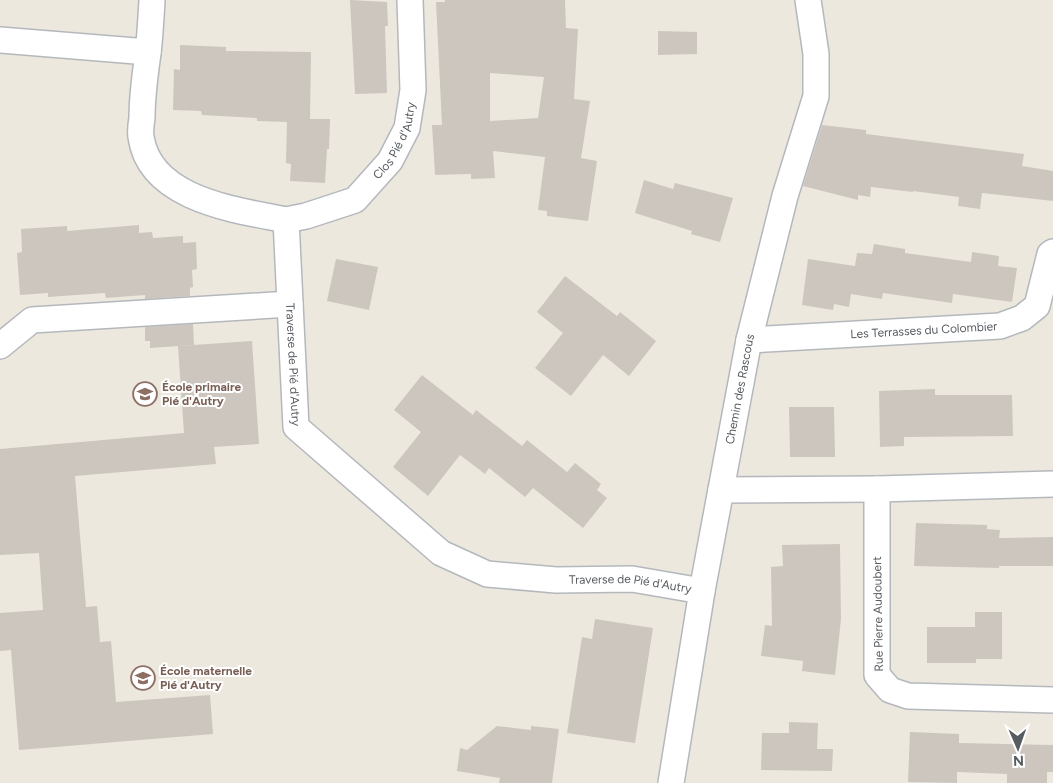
<svg xmlns="http://www.w3.org/2000/svg" width="1053" height="783" viewBox="0 0 1053 783" font-family="Figtree,sans-serif">
<style>
.building{fill:#ccc6bf;fill-rule:evenodd}
.lines{fill:none;stroke-linecap:round;stroke-linejoin:round}
.minor-casing{stroke:#b4b8bd;stroke-width:28}
.minor{stroke:#fff;stroke-width:25}
.labels{text-anchor:middle;dominant-baseline:central;stroke-width:4;stroke-linejoin:round;paint-order:stroke}
.street-label{font-size:12px;fill:#575c61;stroke:#fff}
.education-label{font-size:12px;font-weight:bold;fill:#785e54;stroke:#fff;text-anchor:start}
</style>
<rect width="100%" height="100%" fill="#ede8de"/>
<g class="building">
<path d="M 350,0 L 387,2 L 388,26 L 385,26 L 387,93 L 355,94 Z"/>
<path d="M 445,0 L 565,0 L 566,28 L 578,29 L 574,99 L 590,101 L 581,158 L 597,161 L 588,221 L 547,216 L 547,211 L 538,210 L 545,157 L 493,151 L 495,178 L 471,179 L 471,174 L 435,175 L 432,125 L 442,125 L 436,2 L 445,2 ZM 490,73 L 544,77 L 538,118 L 490,121 Z"/>
<path d="M 658,31 L 697,32 L 697,54 L 658,55 Z"/>
<path d="M 180,45 L 226,47 L 226,51 L 311,52 L 310,119 L 330,119 L 329,149 L 327,149 L 325,183 L 290,181 L 291,164 L 286,163 L 287,122 L 257,121 L 257,118 L 202,115 L 201,111 L 173,110 L 174,69 L 180,70 Z"/>
<path d="M 822,125 L 866,130 L 866,134 L 1024,154 L 1022,166 L 1053,171 L 1053,201 L 982,193 L 980,209 L 958,206 L 959,197 L 913,191 L 913,192 L 871,187 L 870,197 L 858,195 L 858,200 L 803,186 Z"/>
<path d="M 644,180 L 673,189 L 675,183 L 733,198 L 720,242 L 691,234 L 692,231 L 635,213 Z"/>
<path d="M 139,225 L 139,233 L 152,232 L 153,238 L 183,236 L 183,243 L 196,242 L 197,269 L 192,270 L 193,287 L 190,288 L 190,296 L 145,299 L 145,295 L 106,298 L 105,293 L 48,297 L 48,293 L 20,295 L 17,253 L 22,252 L 21,229 L 67,226 L 67,231 Z"/>
<path d="M 874,244 L 905,249 L 905,253 L 971,262 L 972,252 L 999,256 L 998,266 L 1017,268 L 1012,302 L 953,294 L 952,303 L 883,293 L 882,299 L 851,294 L 849,307 L 834,304 L 833,310 L 802,305 L 808,259 L 855,266 L 857,253 L 872,254 Z"/>
<path d="M 336,259 L 378,267 L 369,310 L 327,301 Z"/>
<path d="M 565,276 L 617,316 L 620,312 L 656,341 L 629,376 L 603,355 L 571,396 L 535,368 L 563,333 L 537,312 Z"/>
<path d="M 193,324 L 194,345 L 150,348 L 150,341 L 145,341 L 145,327 Z"/>
<path d="M 252,341 L 259,444 L 214,447 L 216,464 L 75,476 L 86,607 L 97,606 L 100,642 L 111,641 L 116,702 L 210,695 L 213,734 L 19,750 L 11,650 L 0,651 L 0,613 L 43,610 L 39,553 L 0,555 L 0,449 L 184,433 L 178,346 Z"/>
<path d="M 422,375 L 473,415 L 476,410 L 522,446 L 527,440 L 567,472 L 575,463 L 601,484 L 597,490 L 607,498 L 583,528 L 533,488 L 525,497 L 489,468 L 485,474 L 460,455 L 428,496 L 393,467 L 421,432 L 394,410 Z"/>
<path d="M 935,389 L 935,395 L 1012,395 L 1013,436 L 904,437 L 904,446 L 880,447 L 879,391 Z"/>
<path d="M 789,407 L 834,407 L 835,457 L 790,457 Z"/>
<path d="M 916,523 L 987,525 L 987,529 L 1000,530 L 999,538 L 1053,537 L 1053,566 L 999,566 L 999,568 L 914,566 Z"/>
<path d="M 840,544 L 841,619 L 835,675 L 802,671 L 803,661 L 761,656 L 765,625 L 772,626 L 771,567 L 783,566 L 782,545 Z"/>
<path d="M 975,612 L 1002,612 L 1002,659 L 976,659 L 976,663 L 927,663 L 927,627 L 975,627 Z"/>
<path d="M 595,619 L 653,628 L 635,743 L 567,733 L 582,637 L 592,639 Z"/>
<path d="M 789,722 L 818,723 L 817,749 L 833,749 L 832,771 L 761,770 L 762,733 L 789,733 Z"/>
<path d="M 497,726 L 531,730 L 531,726 L 559,729 L 552,783 L 499,783 L 500,778 L 457,771 L 460,748 L 467,750 Z"/>
<path d="M 910,732 L 959,734 L 959,743 L 1053,745 L 1053,772 L 1047,772 L 1047,783 L 1007,783 L 1007,774 L 957,772 L 957,783 L 908,782 Z"/>
</g>
<g class="lines">
<g class="minor-casing">
<g id="minor">
<path id="s1" d="M 152,0 C 151,18 150,36 148,53 C 145,75 142,95 142,118 C 141,124 140,131 141,137 C 150,200 237,210 286,220 L 296,427 L 441,553 L 487,574 L 556,580 L 632,579 L 702,591"/>
<path d="M 0,40 L 148,52"/>
<path id="s2" d="M 286,220 L 306,216 L 355,200 L 390,161 L 407,128 L 413,90 L 410,0"/>
<path id="s3" d="M 749,340 L 1000,326 L 1022,318 L 1037,306 L 1050,254 L 1053,252"/>
<path d="M 0,346 L 32,320 L 290,304"/>
<path d="M 877,489 L 877,675 L 890,690 L 908,696 L 1053,700"/>
<path d="M 721,490 L 877,489 L 1053,484"/>
<path id="s4" d="M 671,783 L 702,591 L 749,340 L 785,196 L 816,96 L 816,54 L 808,0"/>
</g>
</g>
<use href="#minor" class="minor"/>
</g>
<defs>
<g id="school-ring" transform="scale(1.25)"><circle r="9.5" fill="#fff" stroke="#8d6e63" stroke-width="1.5"/><path d="M0-5L7-2L0 1L-7-2ZM-4 1L0 2.5L4 1V4Q0 6-4 4Z" fill="#8d6e63"/></g>
</defs>
<g fill-rule="evenodd">
<use href="#school-ring" x="145" y="394"/>
<use href="#school-ring" x="143" y="678"/>
</g>
<g class="labels">
<g class="street-label">
<text stroke="none"><textPath href="#s2" startOffset="145">Clos Pié d'Autry</textPath></text>
<text stroke="none"><textPath href="#s3" startOffset="175">Les Terrasses du Colombier</textPath></text>
<text stroke="none"><textPath href="#s1" startOffset="461">Traverse de Pié d'Autry</textPath></text>
<text stroke="none"><textPath href="#s4" startOffset="400">Chemin des Rascous</textPath></text>
<text stroke="none"><textPath href="#s1" startOffset="910">Traverse de Pié d'Autry</textPath></text>
<text transform="translate(878 614) rotate(-91)">Rue Pierre Audoubert</text>
</g>
<g class="education-label">
<text x="162" y="387">École primaire<tspan x="162" dy="14">Pié d'Autry</tspan></text>
<text x="160" y="671">École maternelle<tspan x="160" dy="14">Pié d'Autry</tspan></text>
</g>
</g>
<g transform="translate(1018 748) rotate(178)" stroke="#ffffff" stroke-width="4" paint-order="stroke">
<path d="M0-4L9 19L0 12L-9 19Z" fill="#575c61"/>
<text y="-8" font-size="14" font-weight="bold" text-anchor="middle" fill="#575c61">N</text>
</g>
</svg>
